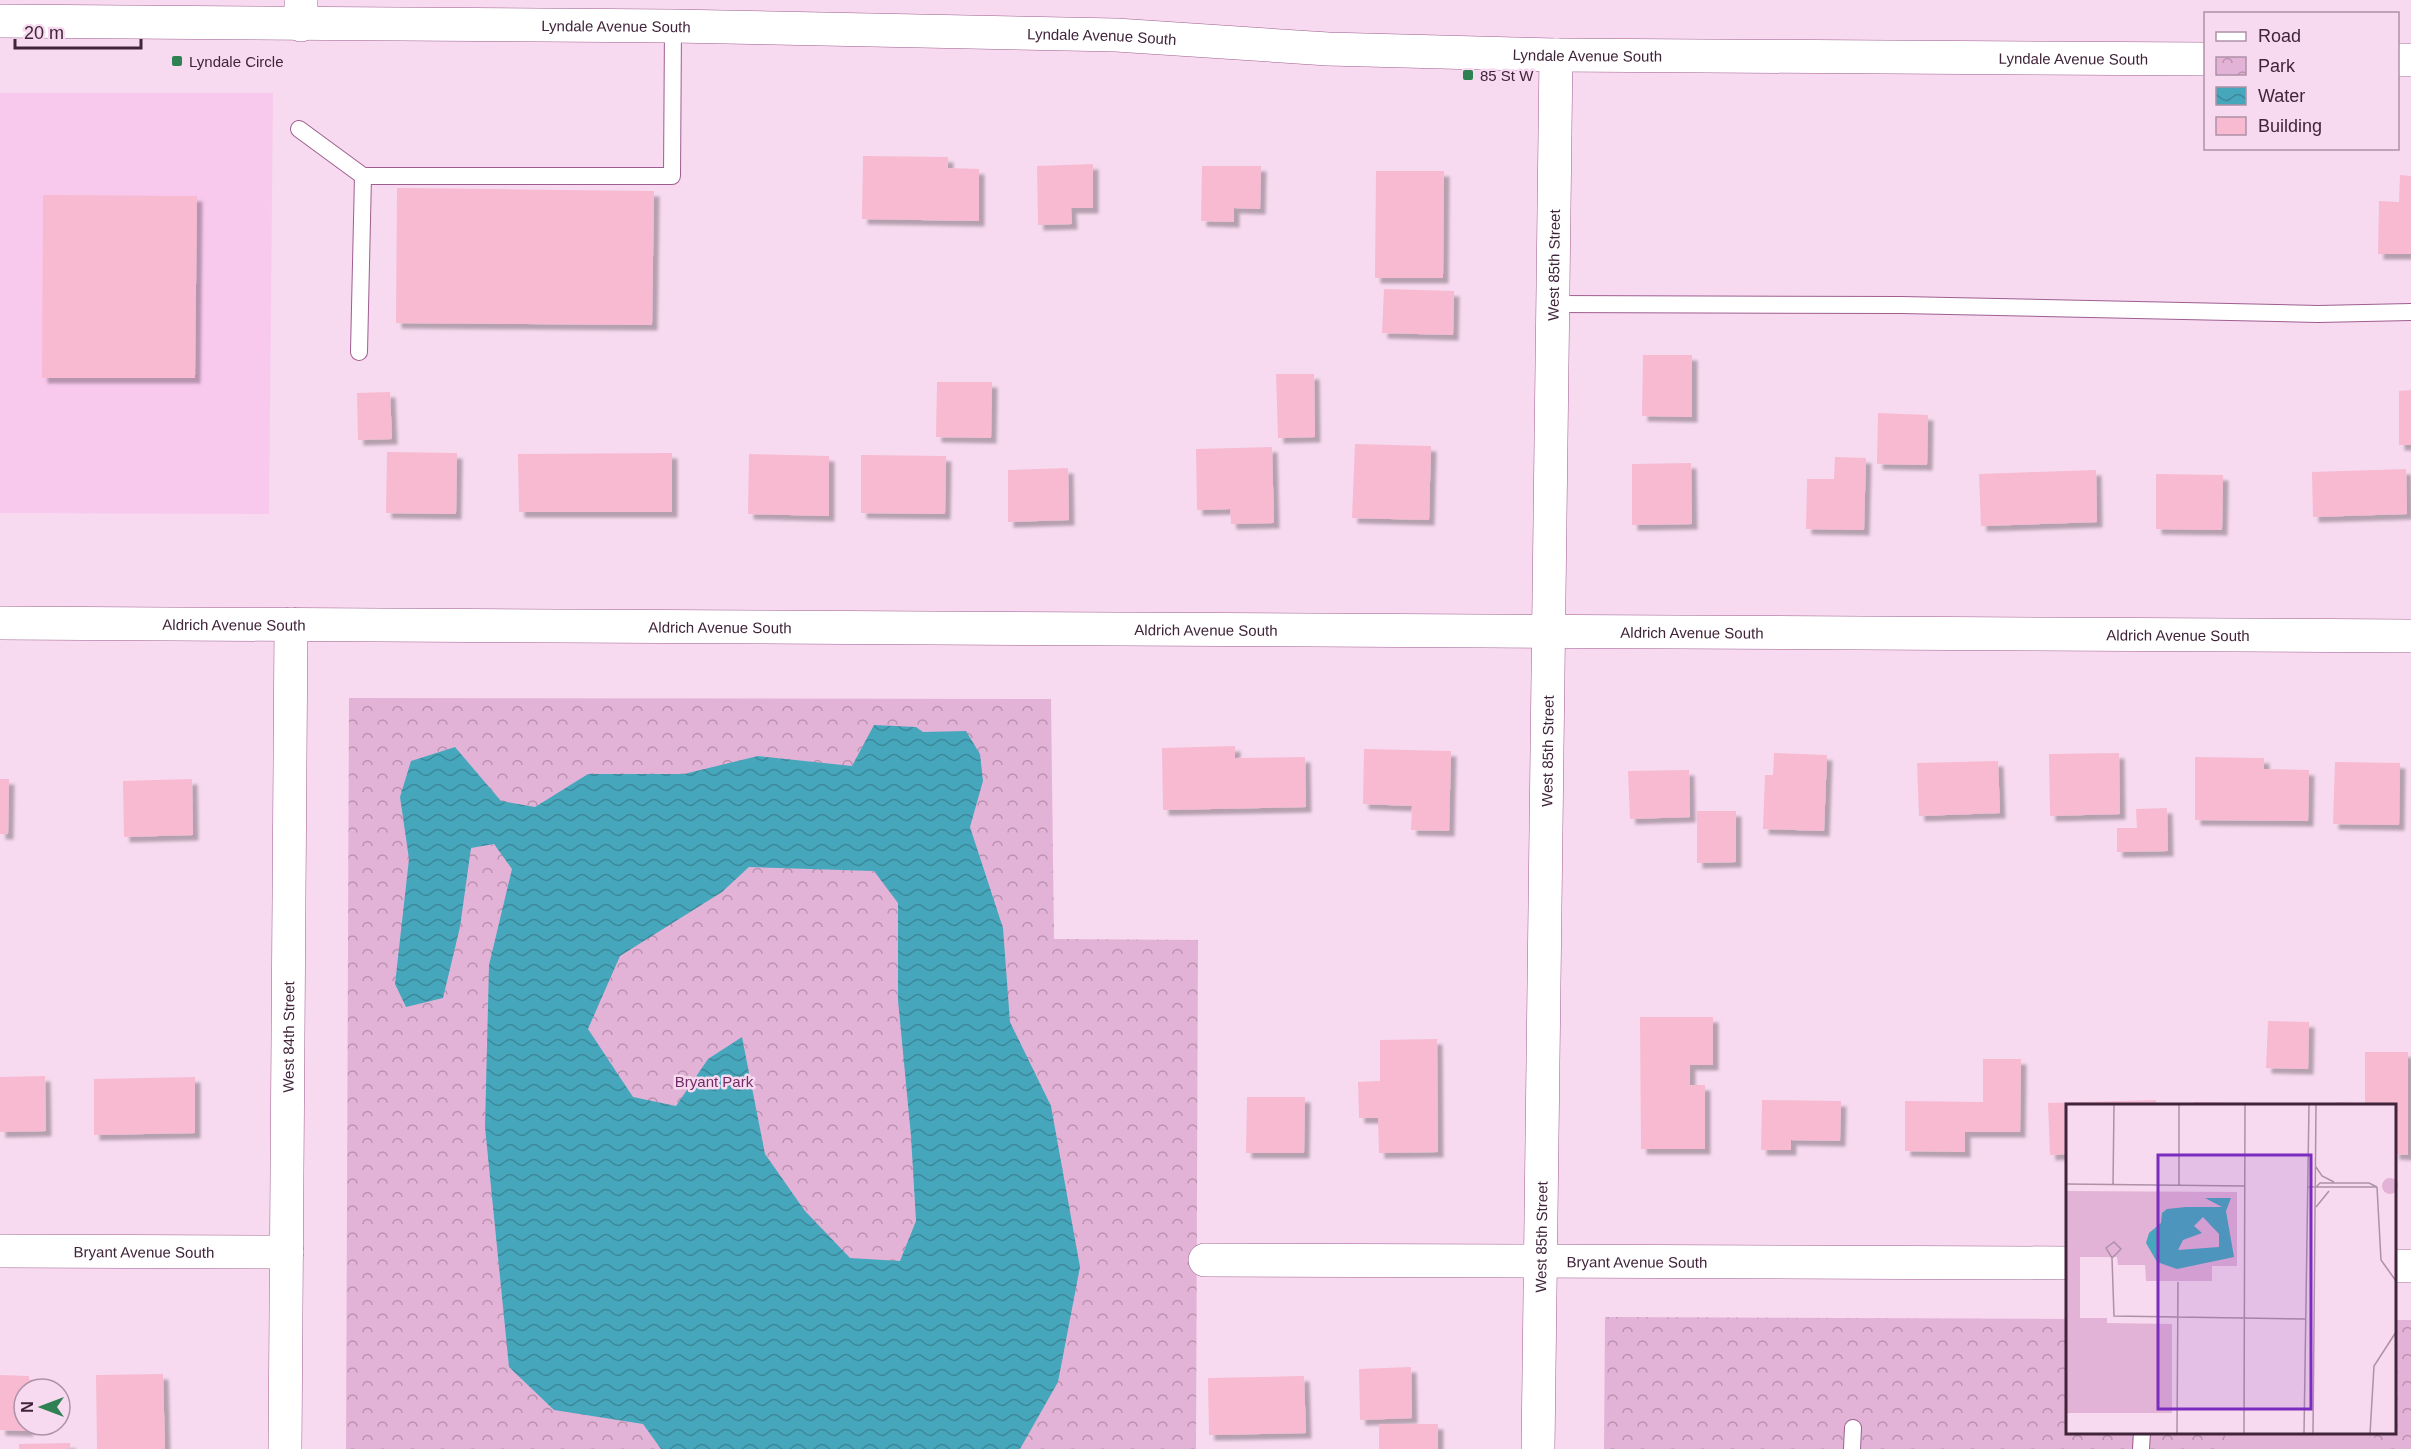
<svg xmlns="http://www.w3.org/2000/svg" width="2411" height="1449" viewBox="0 0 2411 1449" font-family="Arial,sans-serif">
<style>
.built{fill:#f8c9ed}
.park{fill:url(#park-crowns)}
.garden{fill:#e3b3d7}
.water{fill:url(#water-waves);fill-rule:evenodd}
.building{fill:#f7bad1;filter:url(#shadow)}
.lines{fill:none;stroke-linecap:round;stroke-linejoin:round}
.lane-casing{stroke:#9e5e90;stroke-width:18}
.street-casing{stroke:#9e5e90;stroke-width:34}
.secondary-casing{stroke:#9e5e90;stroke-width:34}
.lane{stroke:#fff;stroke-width:16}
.street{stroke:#fff;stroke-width:33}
.secondary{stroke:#fff;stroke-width:33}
.poi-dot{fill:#2f8052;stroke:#f7daef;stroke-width:2}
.labels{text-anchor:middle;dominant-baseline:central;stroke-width:5;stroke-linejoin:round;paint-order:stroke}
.street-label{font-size:15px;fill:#40243a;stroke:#f7daef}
.poi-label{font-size:15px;fill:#40243a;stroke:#f7daef;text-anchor:start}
.park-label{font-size:15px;fill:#732c66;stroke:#f7daef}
.inset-road{fill:none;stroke:#ae91a7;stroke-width:1.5}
.view{fill:#7b2cbf;fill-opacity:0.15;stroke:#7b2cbf;stroke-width:3}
.inset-edge{fill:none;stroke:#40243a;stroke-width:3}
</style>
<defs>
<pattern id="park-crowns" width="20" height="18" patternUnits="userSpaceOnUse" patternTransform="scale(1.5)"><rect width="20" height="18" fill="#e3b3d7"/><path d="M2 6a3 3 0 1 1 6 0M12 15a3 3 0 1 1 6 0" fill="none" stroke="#b991af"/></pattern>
<pattern id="water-waves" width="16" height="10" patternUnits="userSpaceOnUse" patternTransform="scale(1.5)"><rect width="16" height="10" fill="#46a7bc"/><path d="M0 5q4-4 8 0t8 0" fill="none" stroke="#3c889a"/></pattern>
<filter id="shadow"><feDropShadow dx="5.5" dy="5.5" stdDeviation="1.5" flood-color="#0004"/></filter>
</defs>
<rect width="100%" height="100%" fill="#f7daef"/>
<path class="built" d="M 0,93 L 273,93 L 269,514 L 0,513 Z"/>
<g class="park">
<path d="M 349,698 L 1051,699 L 1054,939 L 1198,940 L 1196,1449 L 346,1449 Z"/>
<path d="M 1605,1317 L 2067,1319 L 2068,1432 L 2394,1432 L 2395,1320 L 2411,1320 L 2411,1449 L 1604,1449 Z"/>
</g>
<rect class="garden" x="2225" y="1433" width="149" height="16"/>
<path class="water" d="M 874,725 L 916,727 L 923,732 L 966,731 L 980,754 L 983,781 L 970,827 L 1003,928 L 1010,1022 L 1051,1106 L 1080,1267 L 1058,1382 L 1020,1449 L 661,1449 L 643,1424 L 554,1410 L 509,1367 L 485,1127 L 489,965 L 512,869 L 494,844 L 471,848 L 460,927 L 443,998 L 406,1007 L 395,984 L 409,859 L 400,797 L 411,761 L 455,747 L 501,801 L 535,807 L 588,774 L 684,774 L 758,756 L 852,766 ZM 749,867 L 874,871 L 898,903 L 898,1000 L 911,1136 L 916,1221 L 900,1261 L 850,1258 L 805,1211 L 765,1154 L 742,1037 L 708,1059 L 676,1106 L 633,1097 L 588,1029 L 620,956 L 722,892 Z"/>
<g class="building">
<path d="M 863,156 L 948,157 L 948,168 L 979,169 L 979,221 L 862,219 Z"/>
<path d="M 1093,164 L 1093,208 L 1071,208 L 1072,224 L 1038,225 L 1037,166 Z"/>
<path d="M 1202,166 L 1261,166 L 1260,209 L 1234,208 L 1234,222 L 1201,221 Z"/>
<path d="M 1376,171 L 1444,171 L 1443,278 L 1375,278 Z"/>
<path d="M 2400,175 L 2411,176 L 2411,254 L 2378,254 L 2379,201 L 2399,202 Z"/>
<path d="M 397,188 L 654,191 L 652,325 L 396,323 Z"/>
<path d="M 43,195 L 197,196 L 195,378 L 42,378 Z"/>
<path d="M 1384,289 L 1454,291 L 1453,335 L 1382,333 Z"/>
<path d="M 1643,355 L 1692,355 L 1692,417 L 1642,416 Z"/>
<path d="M 1276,374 L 1314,374 L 1315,437 L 1278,438 Z"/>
<path d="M 937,382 L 992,382 L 991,438 L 936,437 Z"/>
<path d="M 2411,390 L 2411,445 L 2399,445 L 2399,391 Z"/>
<path d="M 390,392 L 392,439 L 358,440 L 357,393 Z"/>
<path d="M 1878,413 L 1928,415 L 1927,465 L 1877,464 Z"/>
<path d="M 1355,444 L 1431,446 L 1429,520 L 1352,518 Z"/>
<path d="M 1272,447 L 1274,523 L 1231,524 L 1230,509 L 1197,510 L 1196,449 Z"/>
<path d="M 387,452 L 457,453 L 456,514 L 386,513 Z"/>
<path d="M 672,453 L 672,512 L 519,512 L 518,454 Z"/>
<path d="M 749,454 L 829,456 L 829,516 L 748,514 Z"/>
<path d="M 861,455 L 946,456 L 945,514 L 861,513 Z"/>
<path d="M 1835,457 L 1866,458 L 1864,530 L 1806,529 L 1807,479 L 1834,479 Z"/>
<path d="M 1691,463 L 1692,524 L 1632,525 L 1632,464 Z"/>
<path d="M 1068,468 L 1069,520 L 1008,522 L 1008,470 Z"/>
<path d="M 2406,469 L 2407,514 L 2313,517 L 2312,472 Z"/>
<path d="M 2096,470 L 2097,522 L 1981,526 L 1979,474 Z"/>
<path d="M 2156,474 L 2223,475 L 2222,530 L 2156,529 Z"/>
<path d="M 1235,746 L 1235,758 L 1305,757 L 1306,807 L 1163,810 L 1162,748 Z"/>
<path d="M 1364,749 L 1451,751 L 1449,831 L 1411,830 L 1412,806 L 1363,804 Z"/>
<path d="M 1774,753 L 1827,755 L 1824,831 L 1763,829 L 1765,775 L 1773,775 Z"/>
<path d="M 2119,753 L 2120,814 L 2050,816 L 2049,754 Z"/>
<path d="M 2195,757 L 2264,758 L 2264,769 L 2309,770 L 2308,821 L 2195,820 Z"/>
<path d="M 1998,761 L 2000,813 L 1919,816 L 1917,763 Z"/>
<path d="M 2335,762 L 2400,763 L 2399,825 L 2333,824 Z"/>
<path d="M 1689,770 L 1690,817 L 1630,819 L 1628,771 Z"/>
<path d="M 0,779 L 9,779 L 8,834 L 0,834 Z"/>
<path d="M 192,779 L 193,835 L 124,837 L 123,781 Z"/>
<path d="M 2167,808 L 2168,851 L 2117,852 L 2117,828 L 2137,828 L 2136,809 Z"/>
<path d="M 1697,811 L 1736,811 L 1736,862 L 1697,863 Z"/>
<path d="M 1640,1017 L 1713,1017 L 1713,1065 L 1690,1065 L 1690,1085 L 1705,1085 L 1705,1149 L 1641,1149 Z"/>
<path d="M 2268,1021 L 2309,1022 L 2308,1069 L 2266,1068 Z"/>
<path d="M 1437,1039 L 1438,1152 L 1379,1153 L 1378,1118 L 1359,1118 L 1358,1082 L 1380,1081 L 1380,1040 Z"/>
<path d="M 2365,1052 L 2408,1052 L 2408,1155 L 2394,1154 L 2394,1106 L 2336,1106 L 2336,1102 L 2365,1103 Z"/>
<path d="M 1983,1059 L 2021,1059 L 2020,1132 L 1965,1132 L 1965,1152 L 1905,1151 L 1905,1101 L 1983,1102 Z"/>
<path d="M 45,1076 L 46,1131 L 0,1132 L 0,1077 Z"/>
<path d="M 195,1077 L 195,1133 L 94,1135 L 94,1079 Z"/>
<path d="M 1247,1097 L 1305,1097 L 1304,1153 L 1246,1153 Z"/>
<path d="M 1762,1100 L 1841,1101 L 1840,1141 L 1791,1140 L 1791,1150 L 1761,1150 Z"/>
<path d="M 2156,1100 L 2156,1106 L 2068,1106 L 2068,1154 L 2050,1155 L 2048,1103 Z"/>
<path d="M 2194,1102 L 2264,1103 L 2263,1106 L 2194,1106 Z"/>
<path d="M 1411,1367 L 1412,1418 L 1360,1420 L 1359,1369 Z"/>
<path d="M 163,1374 L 165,1449 L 97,1449 L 96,1375 Z"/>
<path d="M 0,1375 L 29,1376 L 29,1389 L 24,1389 L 24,1425 L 28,1425 L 28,1431 L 0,1430 Z"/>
<path d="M 1304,1376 L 1306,1433 L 1209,1435 L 1208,1378 Z"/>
<rect x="1379" y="1424" width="59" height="25"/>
<path d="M 70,1443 L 70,1449 L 19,1449 L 19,1444 Z"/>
</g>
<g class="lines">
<g class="lane-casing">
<g id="lane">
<path d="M 299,129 L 363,176 L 672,176 L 673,26"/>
<path d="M 1552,304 L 1901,305 L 2318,314 L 2411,312"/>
<path d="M 359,352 L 363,176"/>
<path d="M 1852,1449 L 1853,1428"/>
<path d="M 2141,1449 L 2142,1432"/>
</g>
</g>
<g class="street-casing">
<g id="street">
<path d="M 301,0 L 301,25"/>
<path id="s1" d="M 0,623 L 2411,636"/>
<path id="s2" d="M 0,1251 L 287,1252"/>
<path id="s3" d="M 1205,1260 L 2068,1263"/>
<path d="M 2394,1266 L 2411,1266"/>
<path id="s4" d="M 285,1449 L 291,624"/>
<path id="s5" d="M 1538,1449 L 1556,55"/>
</g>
</g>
<g class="secondary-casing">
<g id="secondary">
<path id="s6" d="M 0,21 L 673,26 L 1116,35 L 1328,49 L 1556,55 L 2206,59"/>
<path d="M 2398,60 L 2411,60"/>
</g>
</g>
<use href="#lane" class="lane"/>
<use href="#street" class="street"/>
<use href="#secondary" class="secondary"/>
</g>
<g class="poi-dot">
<rect x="171" y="55" width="12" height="12" rx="3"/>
<rect x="1462" y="69" width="12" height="12" rx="3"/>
</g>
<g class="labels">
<g class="street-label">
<text stroke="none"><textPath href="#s6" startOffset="616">Lyndale Avenue South</textPath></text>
<text stroke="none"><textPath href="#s6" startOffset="1102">Lyndale Avenue South</textPath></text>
<text stroke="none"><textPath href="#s6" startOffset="1588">Lyndale Avenue South</textPath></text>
<text stroke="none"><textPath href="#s6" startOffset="2074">Lyndale Avenue South</textPath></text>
<text stroke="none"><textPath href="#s5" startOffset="1184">West 85th Street</textPath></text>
<text stroke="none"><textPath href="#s1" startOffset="234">Aldrich Avenue South</textPath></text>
<text stroke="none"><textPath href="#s1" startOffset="720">Aldrich Avenue South</textPath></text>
<text stroke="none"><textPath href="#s1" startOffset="1206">Aldrich Avenue South</textPath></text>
<text stroke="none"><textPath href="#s1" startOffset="1692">Aldrich Avenue South</textPath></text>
<text stroke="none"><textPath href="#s1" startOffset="2178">Aldrich Avenue South</textPath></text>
<text stroke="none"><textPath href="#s5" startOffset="698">West 85th Street</textPath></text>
<text stroke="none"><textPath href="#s4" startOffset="412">West 84th Street</textPath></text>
<text stroke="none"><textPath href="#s5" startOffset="212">West 85th Street</textPath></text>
<text stroke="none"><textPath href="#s2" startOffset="144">Bryant Avenue South</textPath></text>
<text stroke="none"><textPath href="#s3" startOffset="432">Bryant Avenue South</textPath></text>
</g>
<g class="poi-label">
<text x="189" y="61">Lyndale Circle</text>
<text x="1480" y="75">85 St W</text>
</g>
<g class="park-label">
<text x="714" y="1081">Bryant Park</text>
</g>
</g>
<g transform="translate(2066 1104)">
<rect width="330" height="330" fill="#f7daef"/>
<path d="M316 82a8 8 0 1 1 16 0a8 8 0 1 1-16 0ZM 0,87 L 171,88 L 171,162 L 146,162 L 146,177 L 80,177 L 79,161 L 52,161 L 51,153 L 14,153 L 14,214 L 41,214 L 41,219 L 106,220 L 106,309 L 0,309 Z" fill="#e3b3d7"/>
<path d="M 3,251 L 17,255 L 13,291 L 0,289 Z" fill="#e3b3d7"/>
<path d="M 139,94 L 165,94 L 160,107 L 168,153 L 111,165 L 91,158 L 80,139 L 83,129 L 95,119 L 96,109 L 101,105 L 120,103 L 156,103 ZM 137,113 L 153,130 L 153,143 L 112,146 L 117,136 L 136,129 L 128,122 Z" fill="#46a7bc" fill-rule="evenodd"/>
<path class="inset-road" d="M 250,63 L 256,72 L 268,78M 0,80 L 179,82M 47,81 L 48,0M 113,81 L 113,0M 242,83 L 311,83M 250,83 L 254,79 L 303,79 L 311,83M 311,83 L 315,156 L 330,177M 250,103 L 263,87M 46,154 L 40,144 L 48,138 L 55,145 L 46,154 L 48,212 L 239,215M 111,330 L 112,178M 178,330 L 179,0M 238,330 L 243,0M 247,330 L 250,0M 304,330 L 308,262 L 330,228"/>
<path class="view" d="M 92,51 L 245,51 L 245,305 L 92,305 Z"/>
<rect width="330" height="330" class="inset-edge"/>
</g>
<rect x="2204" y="12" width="195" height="138" fill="#f7daef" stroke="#ae91a7" stroke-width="1.5"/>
<rect x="2216" y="32" width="30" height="9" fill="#ffffff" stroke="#ae91a7" stroke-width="1.5"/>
<text x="2258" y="42" font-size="18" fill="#40243a">Road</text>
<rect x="2216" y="57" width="30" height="18" fill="url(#park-crowns)" stroke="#ae91a7" stroke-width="1.5"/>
<text x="2258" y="72" font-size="18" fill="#40243a">Park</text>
<rect x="2216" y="87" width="30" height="18" fill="url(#water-waves)" stroke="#ae91a7" stroke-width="1.5"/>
<text x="2258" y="102" font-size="18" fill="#40243a">Water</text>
<rect x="2216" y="117" width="30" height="18" fill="#f7bad1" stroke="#ae91a7" stroke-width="1.5"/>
<text x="2258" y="132" font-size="18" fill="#40243a">Building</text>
<g transform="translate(42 1407) rotate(270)"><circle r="28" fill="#f7daef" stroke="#ae91a7" stroke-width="1.5"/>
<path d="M0-4.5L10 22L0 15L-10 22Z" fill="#2f8052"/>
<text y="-9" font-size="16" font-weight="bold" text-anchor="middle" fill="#40243a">N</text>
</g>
<path d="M15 39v9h126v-9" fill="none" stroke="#40243a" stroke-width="3"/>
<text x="24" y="39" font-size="18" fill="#40243a" stroke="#f7daef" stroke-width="4.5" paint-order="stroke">20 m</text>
</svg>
